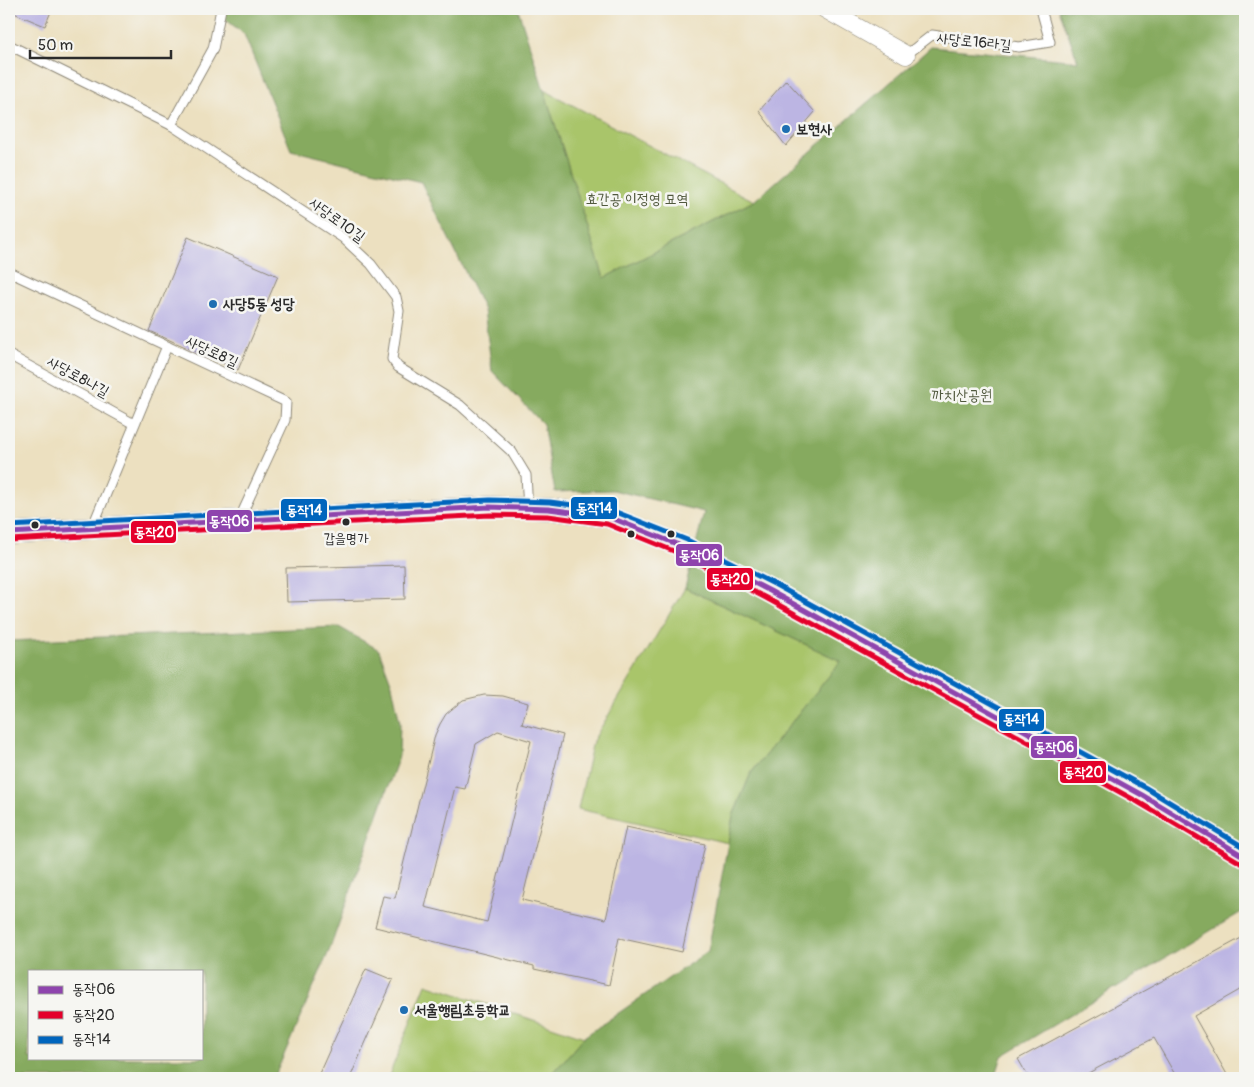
<svg xmlns="http://www.w3.org/2000/svg" width="1254" height="1087" viewBox="0 0 1254 1087" font-family="Pangolin,'Poor Story',sans-serif">
<style>
.green{fill:#a9c56b;stroke:#6a784b}
.forest{fill:#86aa5f;stroke:#586a45;fill-rule:evenodd}
.building{fill:#bcb5e3;fill-rule:evenodd}
.lines{fill:none;stroke-linecap:round;stroke-linejoin:round}
.tertiary-tunnel{stroke:#c5bca2;stroke-width:21;stroke-dasharray:21 11;stroke-linecap:butt}
.service-casing{stroke:#8c8676;stroke-width:11}
.minor-casing{stroke:#8c8676;stroke-width:19}
.tertiary-casing{stroke:#8c8676;stroke-width:23}
.service{stroke:#fff;stroke-width:9}
.minor{stroke:#fff;stroke-width:18}
.tertiary{stroke:#fff;stroke-width:21}
.bus-1-casing{stroke:#f6f6f2;stroke-width:9}
.bus-2-casing{stroke:#f6f6f2;stroke-width:9}
.bus-3-casing{stroke:#f6f6f2;stroke-width:9}
.bus-1{stroke:#8e44ad;stroke-width:5}
.bus-2{stroke:#e4002b;stroke-width:5}
.bus-3{stroke:#0065bd;stroke-width:5}
.poi-dot{fill:#1f6fb2;stroke:#f6f6f2;stroke-width:2}
.bus-dot{fill:#2b2b2b;stroke:#f6f6f2;stroke-width:2}
.labels{text-anchor:middle;dominant-baseline:central;stroke-width:5;stroke-linejoin:round;paint-order:stroke}
.bus-label{font-size:14px;fill:#2b2b2b;stroke:#f6f6f2}
.street-label{font-size:15px;fill:#2b2b2b;stroke:#f6f6f2}
.poi-label{font-size:15px;font-weight:bold;fill:#2b2b2b;stroke:#f6f6f2;text-anchor:start}
.park-label{font-size:15px;fill:#51593e;stroke:#f6f6f2}
.line-badge{stroke:#f6f6f2;stroke-width:2}
.badge-label{font-size:14px;text-anchor:middle;font-weight:bold;fill:#fff}
</style>
<rect width="100%" height="100%" fill="#f6f6f2"/>
<filter id="ink" filterUnits="userSpaceOnUse"><feTurbulence type="fractalNoise" baseFrequency=".02" numOctaves="2"/><feDisplacementMap in="SourceGraphic" scale="10" xChannelSelector="R" yChannelSelector="G"/><feConvolveMatrix kernelMatrix="1 2 1 2 8 2 1 2 1" color-interpolation-filters="sRGB"/></filter>
<filter id="wash" filterUnits="userSpaceOnUse"><feTurbulence type="fractalNoise" baseFrequency=".0096" numOctaves="4" result="noise"/><feDisplacementMap in="SourceGraphic" scale="20" xChannelSelector="R" yChannelSelector="G"/><feGaussianBlur stdDeviation="1.12" result="paint"/><feColorMatrix in="noise" values="0 0 0 0 0 0 0 0 0 0 0 0 0 0 0 0 0 1.4 0 .05"/><feComposite in="paint" operator="in"/></filter>
<g filter="url(#wash)">
<rect width="100%" height="100%" fill="#ece0c0"/>
<g class="green">
<path d="M 544,90 L 754,201 L 604,278 Z"/>
<path d="M 685,588 L 841,661 L 751,773 L 733,816 L 728,843 L 578,809 L 593,741 Z"/>
<path d="M 426,984 L 584,1037 L 549,1078 L 388,1078 Z"/>
</g>
<g class="forest">
<path d="M 221,9 L 518,9 L 604,278 L 754,201 L 931,47 L 1078,61 L 1059,9 L 1245,9 L 1245,910 L 1002,1056 L 995,1078 L 549,1078 L 584,1037 L 708,951 L 733,816 L 751,773 L 841,661 L 685,588 L 704,512 L 613,490 L 555,492 L 543,424 L 492,371 L 484,310 L 421,182 L 291,150 L 244,34 L 220,15 Z"/>
<path d="M 339,627 L 379,650 L 392,685 L 400,723 L 399,756 L 329,951 L 274,1078 L 9,1078 L 9,641 ZM 29,971 L 201,971 L 201,1058 L 29,1058 Z"/>
</g>
<g id="blocks">
<g class="building">
<path d="M 9,9 L 52,9 L 45,26 L 9,11 Z"/>
<path d="M 786,80 L 815,112 L 786,146 L 759,111 Z"/>
<path d="M 188,237 L 278,276 L 238,370 L 149,331 Z"/>
<path d="M 404,565 L 405,599 L 287,602 L 286,568 Z"/>
<path d="M 484,695 L 503,696 L 528,703 L 522,724 L 563,735 L 522,900 L 606,919 L 626,827 L 705,844 L 682,952 L 619,938 L 609,985 L 534,969 L 534,966 L 375,927 L 383,896 L 395,898 L 435,735 L 440,724 L 446,714 L 463,700 ZM 498,731 L 531,741 L 487,922 L 425,907 L 455,787 L 465,789 L 476,744 Z"/>
<path d="M 1245,936 L 1245,987 L 1194,1016 L 1229,1078 L 1177,1078 L 1154,1038 L 1079,1078 L 1029,1078 L 1018,1059 Z"/>
<path d="M 366,969 L 393,980 L 350,1078 L 317,1078 Z"/>
</g>
</g>
</g>
<g filter="url(#ink)">
<use href="#blocks" fill-opacity="0" stroke="#8c8676" stroke-width="1"/>
<g class="lines">
<path class="tertiary-tunnel" d="M 1142,795 L 1185,820"/>
<g class="service-casing">
<g id="service">
<path d="M 9,45 L 171,125 L 343,238 L 371,264 L 396,297 L 399,311 L 392,359 L 398,367 L 460,405 L 512,452 L 526,475 L 528,509"/>
<path d="M 906,55 L 932,35 L 1019,47 L 1050,42 L 1041,9"/>
<path d="M 171,125 L 213,49 L 221,9"/>
<path d="M 9,272 L 286,402 L 285,420 L 239,520"/>
<path d="M 9,355 L 134,424"/>
<path d="M 92,528 L 167,346"/>
</g>
</g>
<g class="minor-casing">
<path id="minor" d="M 825,9 L 906,55"/>
</g>
<g class="tertiary-casing">
<g id="tertiary">
<path d="M 9,533 L 490,507 L 549,509 L 609,517 L 684,547 L 770,591 L 1142,795"/>
<path d="M 1185,820 L 1245,857"/>
</g>
</g>
<use href="#service" class="service"/>
<use href="#minor" class="minor"/>
<use href="#tertiary" class="tertiary"/>
<g class="bus-1-casing">
<path id="bus-1" d="M 9,533 L 490,507 L 549,509 L 609,517 L 684,547 L 770,591 L 1142,795 L 1245,857"/>
</g>
<g class="bus-2-casing">
<path id="bus-2" d="M 9,540 L 490,515 L 548,516 L 607,524 L 681,554 L 766,598 L 1138,802 L 1241,863"/>
</g>
<g class="bus-3-casing">
<path id="bus-3" d="M 9,526 L 490,500 L 550,502 L 611,510 L 687,540 L 774,584 L 1146,788 L 1245,848"/>
</g>
<use href="#bus-1" class="bus-1"/>
<use href="#bus-2" class="bus-2"/>
<use href="#bus-3" class="bus-3"/>
</g>
</g>
<g class="poi-dot">
<circle cx="786" cy="129" r="5"/>
<circle cx="213" cy="304" r="5"/>
<circle cx="404" cy="1010" r="5"/>
</g>
<g class="bus-dot">
<circle cx="346" cy="522" r="4.5"/>
<circle cx="35" cy="525" r="4.5"/>
<circle cx="631" cy="534" r="4.5"/>
<circle cx="671" cy="534" r="4.5"/>
</g>
<g class="labels">
<g class="bus-label">
<text x="346" y="538">갑을명가</text>
</g>
<g class="street-label">
<text transform="translate(974 42) rotate(6)">사당로16라길</text>
<text transform="translate(337 220) rotate(36)">사당로10길</text>
<text transform="translate(212 352) rotate(25)">사당로8길</text>
<text transform="translate(78 377) rotate(29)">사당로8나길</text>
</g>
<g class="poi-label">
<text x="796" y="129">보현사</text>
<text x="223" y="304">사당5동 성당</text>
<text x="414" y="1010">서울행림초등학교</text>
</g>
<g class="park-label">
<text x="637" y="199">효간공 이정영 묘역</text>
<text x="962" y="395">까치산공원</text>
</g>
</g>
<g class="line-badge">
<rect x="570" y="496" width="48" height="24" rx="5" fill="#0065bd"/>
<rect x="280" y="498" width="48" height="24" rx="5" fill="#0065bd"/>
<rect x="206" y="509" width="47" height="24" rx="5" fill="#8e44ad"/>
<rect x="130" y="520" width="47" height="24" rx="5" fill="#e4002b"/>
<rect x="675" y="543" width="48" height="24" rx="5" fill="#8e44ad"/>
<rect x="706" y="567" width="48" height="24" rx="5" fill="#e4002b"/>
<rect x="998" y="708" width="47" height="24" rx="5" fill="#0065bd"/>
<rect x="1030" y="735" width="48" height="24" rx="5" fill="#8e44ad"/>
<rect x="1059" y="760" width="48" height="24" rx="5" fill="#e4002b"/>
</g>
<g class="badge-label">
<text x="594" y="513">동작14</text>
<text x="304" y="515">동작14</text>
<text x="229" y="526">동작06</text>
<text x="154" y="537">동작20</text>
<text x="699" y="560">동작06</text>
<text x="730" y="584">동작20</text>
<text x="1021" y="724">동작14</text>
<text x="1054" y="752">동작06</text>
<text x="1083" y="777">동작20</text>
</g>
<rect width="1254" height="1087" fill="none" stroke="#f6f6f2" stroke-width="30"/>
<rect x="28" y="970" width="175" height="90" fill="#f6f6f2" stroke="#a5a5a2"/>
<rect x="38" y="986" width="25" height="8" fill="#8e44ad" stroke="#a5a5a2"/>
<text x="72" y="994" font-size="15" fill="#2b2b2b">동작06</text>
<rect x="38" y="1011" width="25" height="8" fill="#e4002b" stroke="#a5a5a2"/>
<text x="72" y="1020" font-size="15" fill="#2b2b2b">동작20</text>
<rect x="38" y="1036" width="25" height="8" fill="#0065bd" stroke="#a5a5a2"/>
<text x="72" y="1044" font-size="15" fill="#2b2b2b">동작14</text>
<path d="M30 50v8h141v-8" fill="none" stroke="#2b2b2b" stroke-width="2.5"/>
<text x="38" y="50" font-size="15" fill="#2b2b2b" stroke="#f6f6f2" stroke-width="4" paint-order="stroke">50 m</text>
</svg>
